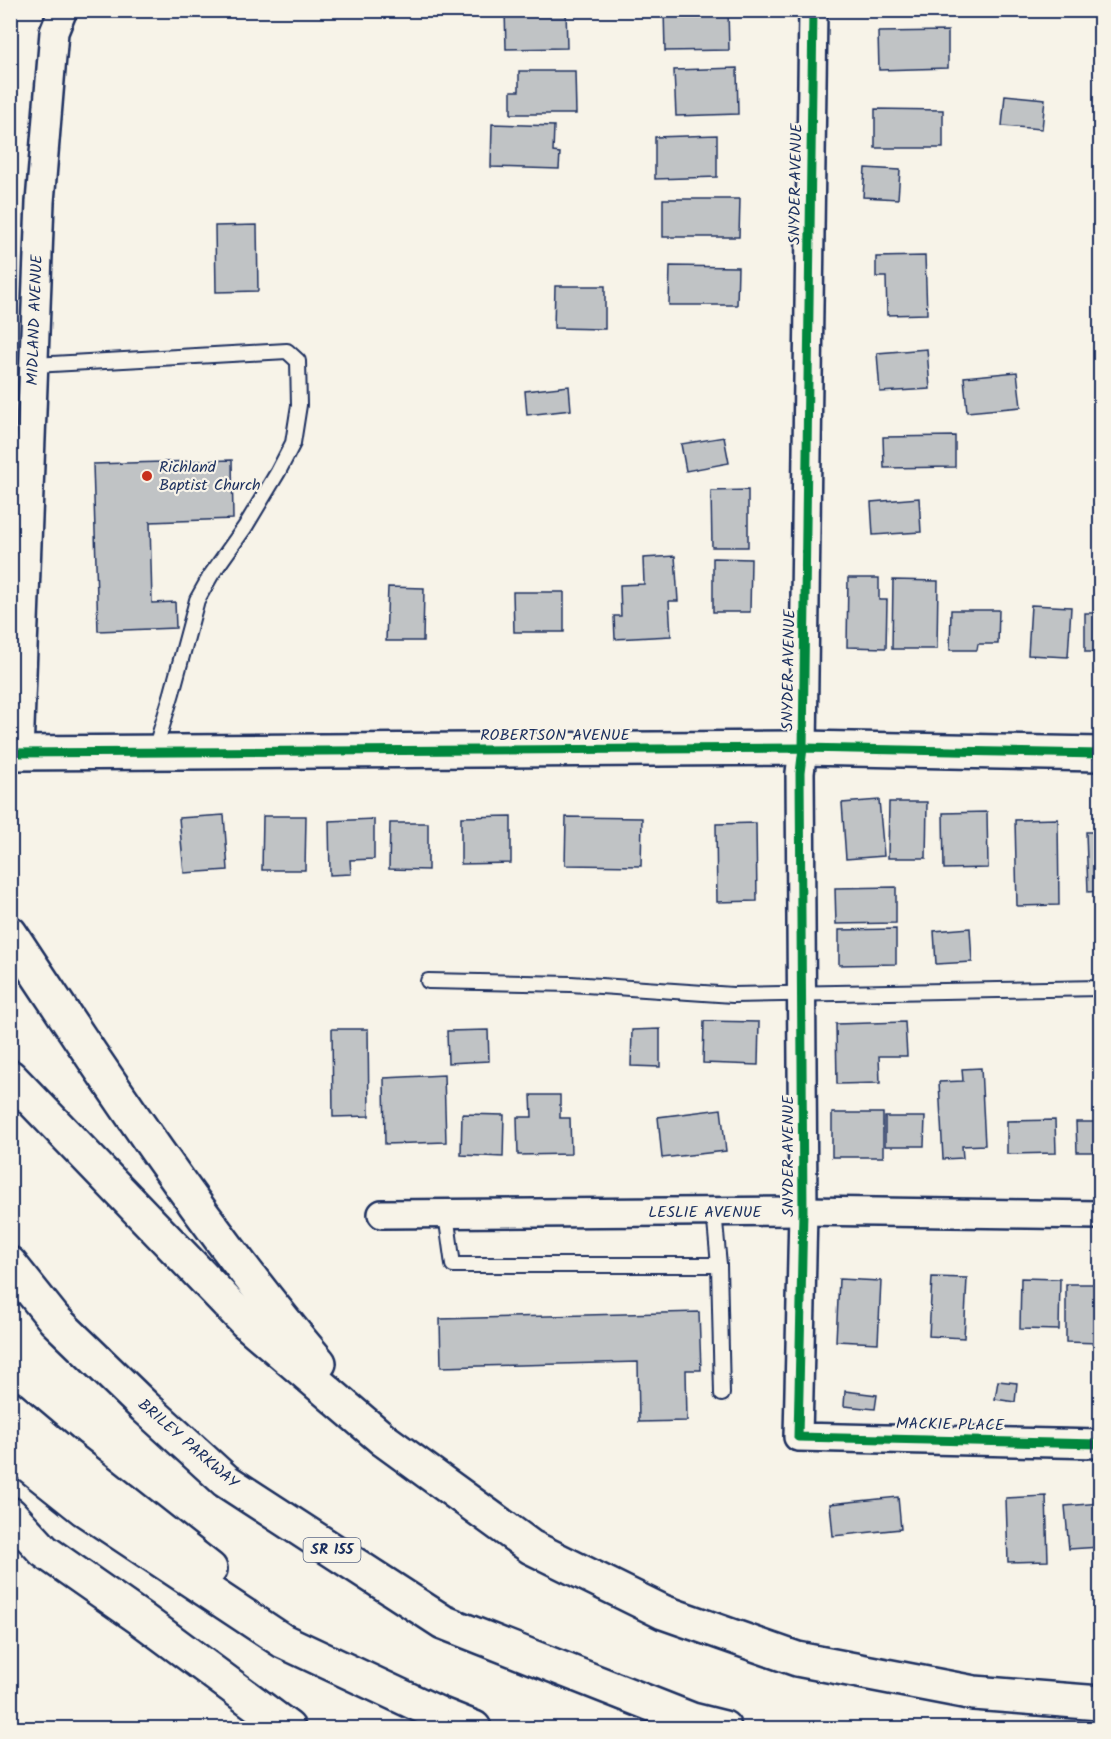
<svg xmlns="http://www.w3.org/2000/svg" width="1111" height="1739" viewBox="0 0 1111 1739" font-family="Kalam,sans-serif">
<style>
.building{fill:#c0c3c5;stroke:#1b2f5e;stroke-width:1.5}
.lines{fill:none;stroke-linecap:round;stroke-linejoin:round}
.service-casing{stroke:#1b2f5e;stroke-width:18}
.minor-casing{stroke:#1b2f5e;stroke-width:32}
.tertiary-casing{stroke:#1b2f5e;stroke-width:38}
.motorway-casing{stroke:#1b2f5e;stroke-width:38}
.service{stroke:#f7f3e8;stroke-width:14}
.minor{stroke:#f7f3e8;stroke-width:27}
.tertiary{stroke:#f7f3e8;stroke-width:33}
.motorway{stroke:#f7f3e8;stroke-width:33}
.cycleway-casing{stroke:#f7f3e8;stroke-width:13}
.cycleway{stroke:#00873e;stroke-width:9}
.poi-dot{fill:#c8321e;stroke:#f7f3e8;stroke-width:2}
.labels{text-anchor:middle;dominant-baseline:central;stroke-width:4.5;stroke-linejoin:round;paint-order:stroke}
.shield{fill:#f7f3e8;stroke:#5d6a87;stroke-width:1.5}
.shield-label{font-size:15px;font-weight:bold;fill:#1b2f5e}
.street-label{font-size:16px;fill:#1b2f5e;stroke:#f7f3e8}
.poi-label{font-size:16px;fill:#1b2f5e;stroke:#f7f3e8;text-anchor:start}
</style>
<rect width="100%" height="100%" fill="#f7f3e8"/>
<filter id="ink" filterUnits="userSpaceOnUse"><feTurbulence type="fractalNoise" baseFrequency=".0167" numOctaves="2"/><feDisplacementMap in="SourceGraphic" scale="12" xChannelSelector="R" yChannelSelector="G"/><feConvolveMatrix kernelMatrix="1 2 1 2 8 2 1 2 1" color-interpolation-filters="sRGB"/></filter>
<g filter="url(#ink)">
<g class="building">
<path d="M 505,10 L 566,10 L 567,48 L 506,49 Z"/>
<path d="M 664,10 L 728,10 L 729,50 L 665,51 Z"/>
<path d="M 948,31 L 948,68 L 879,70 L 878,32 Z"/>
<path d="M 737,68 L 738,114 L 676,116 L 674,70 Z"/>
<path d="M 519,71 L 575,71 L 576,114 L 511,114 L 511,91 L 519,91 Z"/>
<path d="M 1005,95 L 1045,99 L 1042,129 L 1002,126 Z"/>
<path d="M 875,109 L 943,110 L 943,148 L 875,148 Z"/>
<path d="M 492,124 L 554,126 L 553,152 L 560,153 L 559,169 L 491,167 Z"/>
<path d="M 717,135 L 717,177 L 655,179 L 655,137 Z"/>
<path d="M 865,168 L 900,170 L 898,199 L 863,197 Z"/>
<path d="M 663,199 L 740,199 L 739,237 L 663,237 Z"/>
<path d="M 257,225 L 258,291 L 216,292 L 215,226 Z"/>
<path d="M 925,256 L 927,314 L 887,315 L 886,277 L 876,277 L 876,257 Z"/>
<path d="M 670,266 L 738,267 L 737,305 L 669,305 Z"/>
<path d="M 555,286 L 605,286 L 605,329 L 554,328 Z"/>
<path d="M 927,349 L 930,389 L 880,392 L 877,353 Z"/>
<path d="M 1017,372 L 1021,407 L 967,412 L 964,377 Z"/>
<path d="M 569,386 L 571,410 L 527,415 L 525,391 Z"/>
<path d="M 955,436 L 955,467 L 884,468 L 883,437 Z"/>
<path d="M 724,437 L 729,463 L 686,471 L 681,444 Z"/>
<path d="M 232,460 L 233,519 L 150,522 L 152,603 L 175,602 L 176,628 L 98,631 L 93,464 Z"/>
<path d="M 748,490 L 748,547 L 712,547 L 711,491 Z"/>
<path d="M 919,498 L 921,532 L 873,535 L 871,502 Z"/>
<path d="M 675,556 L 678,601 L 669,601 L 671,636 L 615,639 L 614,616 L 621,616 L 620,585 L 644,584 L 643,558 Z"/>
<path d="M 713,558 L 751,559 L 750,612 L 713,612 Z"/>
<path d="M 848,578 L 879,578 L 879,600 L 887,600 L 886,648 L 847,647 Z"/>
<path d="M 893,580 L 938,581 L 937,649 L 892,649 Z"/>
<path d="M 388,587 L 424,588 L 423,641 L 386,641 Z"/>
<path d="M 513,592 L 564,592 L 564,632 L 514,632 Z"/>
<path d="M 1031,605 L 1071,607 L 1068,657 L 1028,655 Z"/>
<path d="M 951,610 L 999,610 L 998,644 L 978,644 L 977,650 L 950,650 Z"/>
<rect x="1085" y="613" width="15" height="39"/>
<path d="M 879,800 L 884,856 L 846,859 L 842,803 Z"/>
<path d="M 889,802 L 927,802 L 926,858 L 888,858 Z"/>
<path d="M 987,812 L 988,868 L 944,869 L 943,813 Z"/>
<path d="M 224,815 L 228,870 L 184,873 L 179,818 Z"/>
<path d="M 263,816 L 306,816 L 305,870 L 262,870 Z"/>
<path d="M 511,816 L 511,863 L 461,864 L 461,817 Z"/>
<path d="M 566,817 L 642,818 L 641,866 L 565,865 Z"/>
<path d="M 374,819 L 374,859 L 350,860 L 351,874 L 330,875 L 329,821 Z"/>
<path d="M 1058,819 L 1059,905 L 1017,906 L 1015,820 Z"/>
<path d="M 390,823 L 428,823 L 428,870 L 389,869 Z"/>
<path d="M 756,823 L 757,901 L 717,902 L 716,824 Z"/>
<path d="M 1086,832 L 1100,832 L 1100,891 L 1088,892 Z"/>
<path d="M 896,887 L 896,923 L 836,924 L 835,888 Z"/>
<path d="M 970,928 L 972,962 L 936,964 L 934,931 Z"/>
<path d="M 896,929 L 896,964 L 839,965 L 839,930 Z"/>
<path d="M 704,1021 L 759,1022 L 758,1065 L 703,1063 Z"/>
<path d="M 905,1022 L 907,1056 L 879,1056 L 880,1083 L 837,1084 L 836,1024 Z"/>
<path d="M 332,1029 L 368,1029 L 369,1116 L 333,1117 Z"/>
<path d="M 660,1029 L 660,1067 L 631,1066 L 632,1030 Z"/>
<path d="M 488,1030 L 489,1061 L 448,1063 L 447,1031 Z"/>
<path d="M 981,1068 L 985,1145 L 962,1146 L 963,1158 L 943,1159 L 939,1082 L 963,1081 L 962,1069 Z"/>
<path d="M 444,1075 L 446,1142 L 385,1144 L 384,1078 Z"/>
<path d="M 531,1095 L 560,1095 L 560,1118 L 570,1118 L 571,1154 L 518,1155 L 517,1117 L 532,1117 Z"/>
<path d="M 721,1109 L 726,1151 L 662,1158 L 658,1117 Z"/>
<rect x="832" y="1113" width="51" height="44"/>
<path d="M 462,1114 L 504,1115 L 503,1157 L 461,1155 Z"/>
<path d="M 885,1117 L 925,1117 L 924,1146 L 885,1146 Z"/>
<path d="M 1055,1120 L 1056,1153 L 1007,1154 L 1007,1121 Z"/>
<path d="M 1076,1122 L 1100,1122 L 1100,1152 L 1077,1152 Z"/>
<path d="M 932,1277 L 967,1278 L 964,1338 L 929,1336 Z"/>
<path d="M 1021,1278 L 1060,1279 L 1059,1330 L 1020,1329 Z"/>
<path d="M 839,1279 L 881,1281 L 878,1343 L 836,1341 Z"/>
<path d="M 1066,1284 L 1100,1284 L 1100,1343 L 1066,1342 Z"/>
<path d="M 699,1312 L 701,1370 L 686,1370 L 687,1421 L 639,1422 L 638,1362 L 441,1367 L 440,1319 Z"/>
<path d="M 998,1381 L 1017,1383 L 1015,1402 L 995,1399 Z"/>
<path d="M 845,1391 L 877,1395 L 875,1409 L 844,1406 Z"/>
<path d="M 1046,1496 L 1048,1561 L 1008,1562 L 1006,1498 Z"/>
<path d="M 898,1497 L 901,1529 L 833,1536 L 830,1504 Z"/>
<path d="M 1100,1503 L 1100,1547 L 1069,1549 L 1065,1506 Z"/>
</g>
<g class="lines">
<g class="service-casing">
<g id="service">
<path d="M 34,365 L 287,351 L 298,361 L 299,405 L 293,443 L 278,472 L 245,527 L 211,575 L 197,600 L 172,693 L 154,753"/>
<path d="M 428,981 L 571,984 L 733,995 L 1100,988"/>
<path d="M 714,1211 L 719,1265 L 722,1394"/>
<path d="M 446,1214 L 453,1265 L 719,1265"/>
</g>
</g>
<g class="minor-casing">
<g id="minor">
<path d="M 813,10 L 803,748 L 800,773 L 803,1211 L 798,1437 L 1100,1444"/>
<path d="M 19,753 L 40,202 L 54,32 L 63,10"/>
<path d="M 382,1214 L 803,1211 L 1100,1215"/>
</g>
</g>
<g class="tertiary-casing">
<path id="tertiary" d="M 10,753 L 803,748 L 1100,754"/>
</g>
<g class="motorway-casing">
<g id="motorway">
<path d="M 10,933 C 107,1080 205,1228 319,1363"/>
<path d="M 10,1077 L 246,1322 L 384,1440 L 531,1547 L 663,1612 L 797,1659 L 974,1693 L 1100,1703"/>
<path d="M 10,1264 L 54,1319 L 145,1407 L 226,1481 L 443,1622 L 692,1720 L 724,1728"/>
<path d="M 10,1408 L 68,1457 L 210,1569"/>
<path d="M 10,1450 L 84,1509 L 283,1641 L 439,1714 L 474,1728"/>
<path d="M 10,1514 L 44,1551 L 140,1618 L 288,1728"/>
</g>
</g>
<use href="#service" class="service"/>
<use href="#minor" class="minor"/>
<use href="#tertiary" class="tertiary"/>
<use href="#motorway" class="motorway"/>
<g class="cycleway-casing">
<g id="cycleway">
<path d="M 813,10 L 803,748 L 800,773 L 803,1211 L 798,1437 L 1100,1444"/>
<path d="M 10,753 L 803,748 L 1100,754"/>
</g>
</g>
<use href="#cycleway" class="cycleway"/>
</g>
</g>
<circle class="poi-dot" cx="147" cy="476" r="6"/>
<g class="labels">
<rect class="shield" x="303.5" y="1538" width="57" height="24" rx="4.5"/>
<g class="shield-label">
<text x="332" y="1550">SR 155</text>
</g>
<g class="street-label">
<text transform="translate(796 184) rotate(-89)">SNYDER AVENUE</text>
<text transform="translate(35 320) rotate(-88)">MIDLAND AVENUE</text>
<text transform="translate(789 670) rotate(-89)">SNYDER AVENUE</text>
<text x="555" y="735">ROBERTSON AVENUE</text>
<text transform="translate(788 1156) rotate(-90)">SNYDER AVENUE</text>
<text x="705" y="1212">LESLIE AVENUE</text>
<text transform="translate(950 1425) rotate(1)">MACKIE PLACE</text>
<text transform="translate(188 1444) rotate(41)">BRILEY PARKWAY</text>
</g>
<g class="poi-label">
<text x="159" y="467">Richland<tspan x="159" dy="18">Baptist Church</tspan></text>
</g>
</g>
<rect width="1111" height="1739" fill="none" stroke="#f7f3e8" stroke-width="36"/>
<rect x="18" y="18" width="1075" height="1703" fill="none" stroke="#1b2f5e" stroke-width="2" filter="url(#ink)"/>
</svg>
